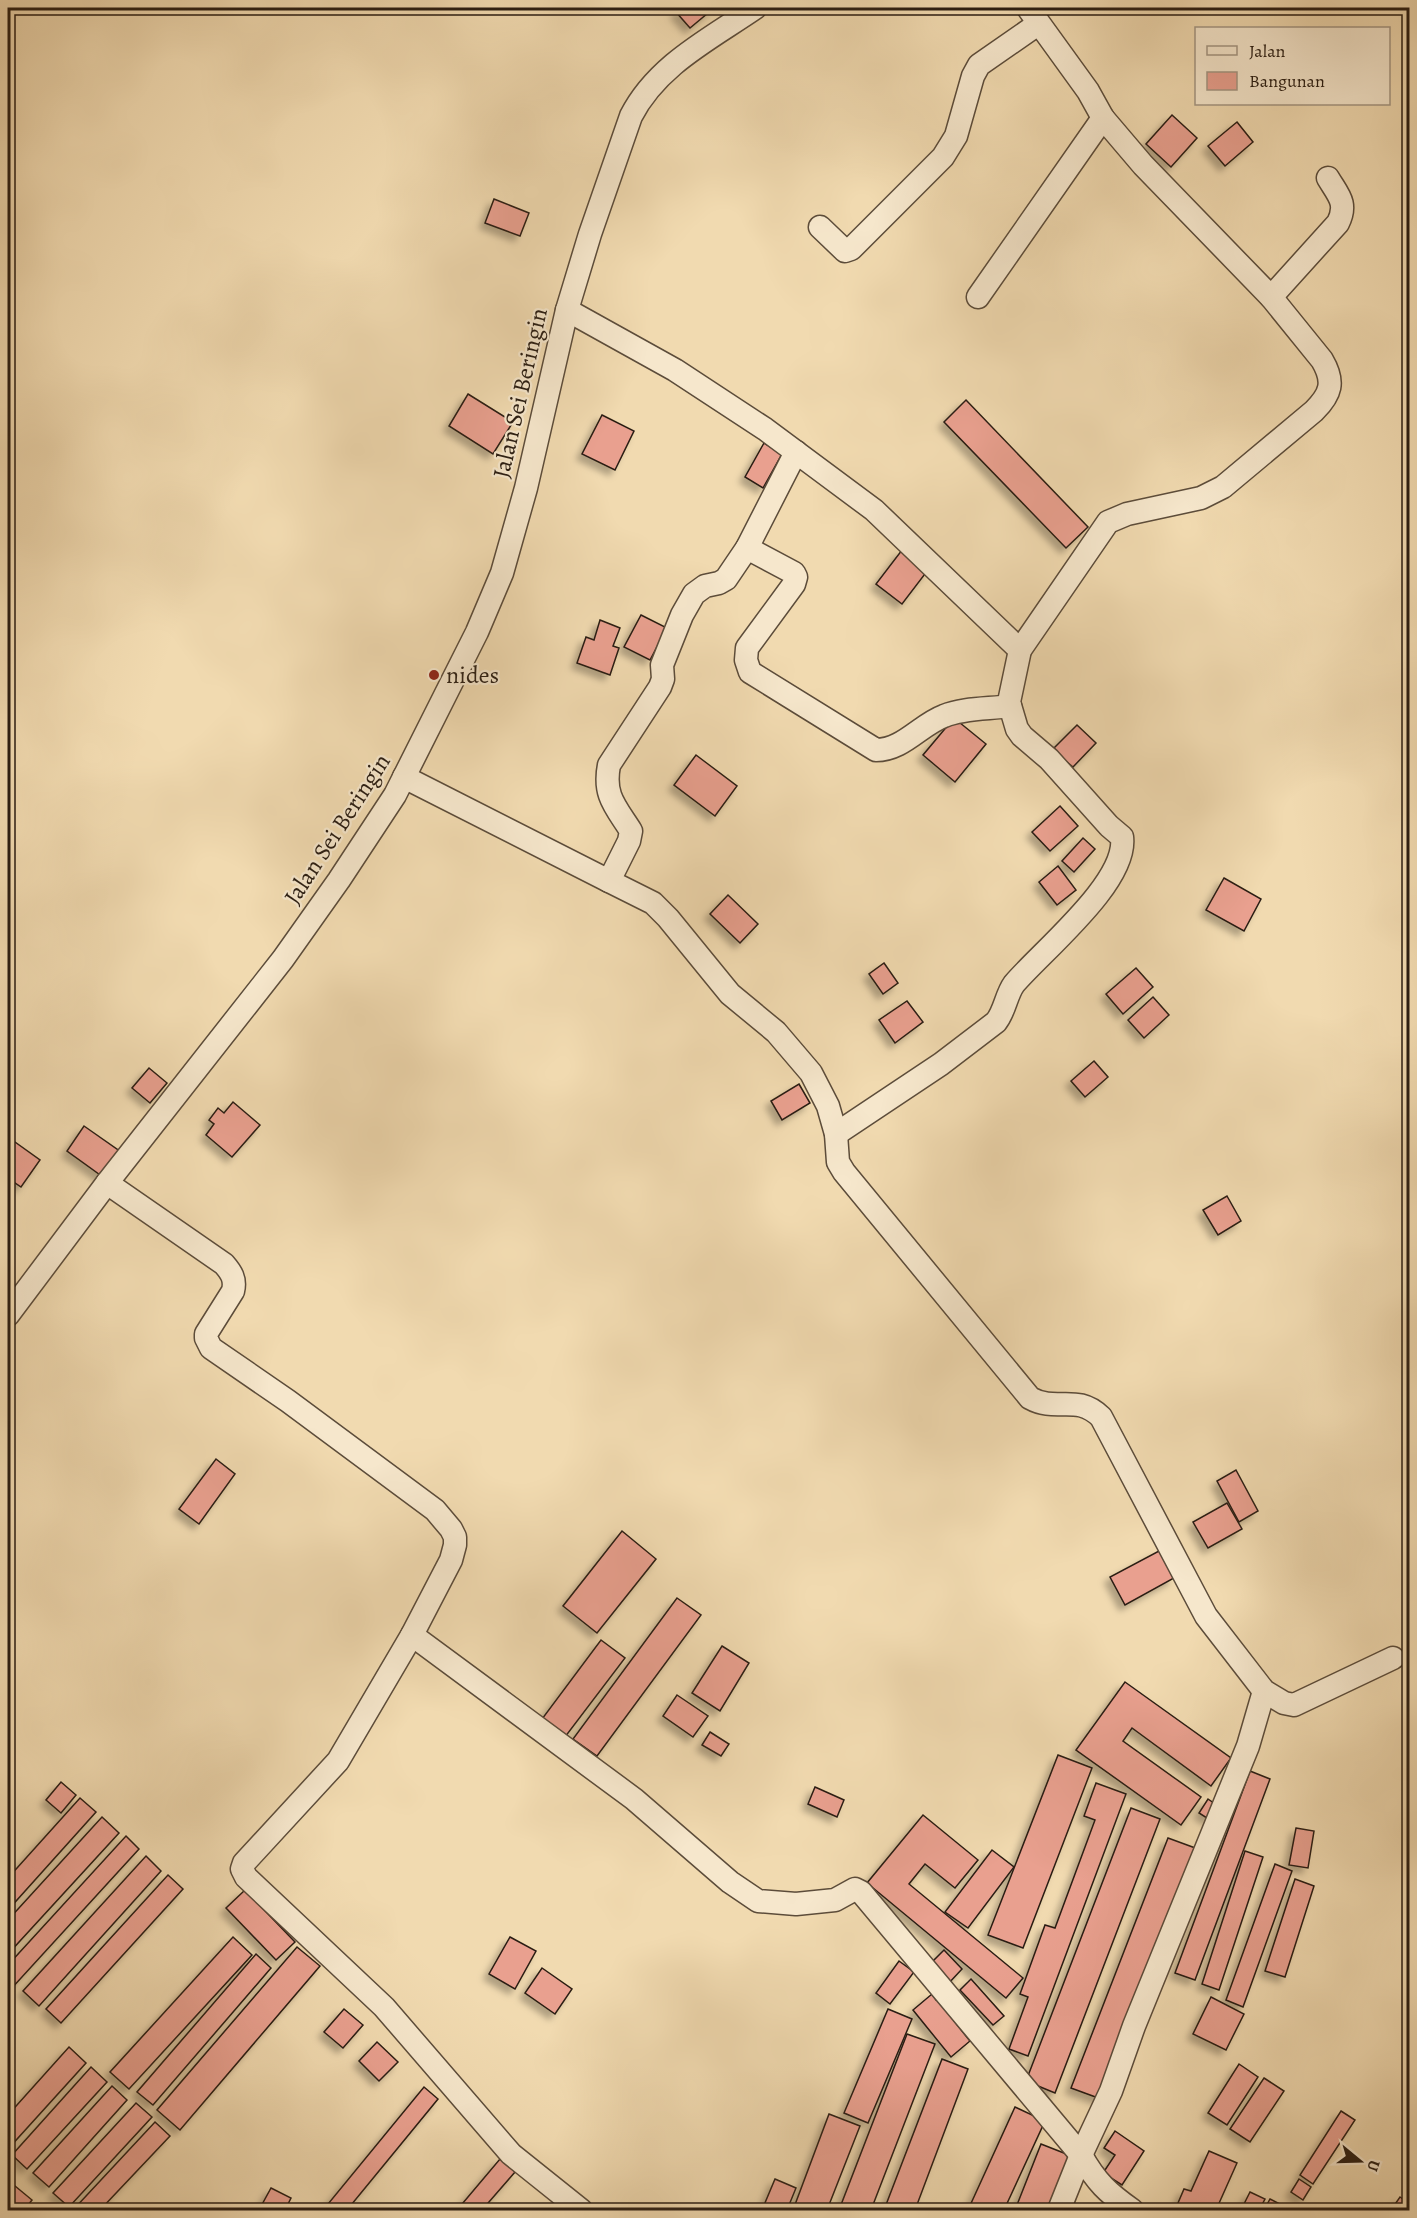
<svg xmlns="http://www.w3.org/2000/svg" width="1417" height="2218" viewBox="0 0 1417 2218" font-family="Alegreya,serif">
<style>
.building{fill:#e9a08f;stroke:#2a1d12;stroke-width:1.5;filter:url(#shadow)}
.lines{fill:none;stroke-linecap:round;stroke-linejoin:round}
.minor-casing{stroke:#5c4c3a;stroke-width:25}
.minor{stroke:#f6e7cc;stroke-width:22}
.poi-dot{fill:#8f2418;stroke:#f6e7cc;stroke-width:2}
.labels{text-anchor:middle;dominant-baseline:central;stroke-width:4.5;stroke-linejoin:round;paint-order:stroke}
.street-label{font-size:24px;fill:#2a1d12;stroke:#f6e7cc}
.poi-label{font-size:24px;fill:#2a1d12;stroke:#f6e7cc;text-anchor:start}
</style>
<defs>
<filter id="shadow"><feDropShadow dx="-5.5" dy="5.5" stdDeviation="3" flood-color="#0004"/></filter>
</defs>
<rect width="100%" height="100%" fill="#f1dab0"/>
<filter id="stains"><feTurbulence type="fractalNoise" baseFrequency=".00333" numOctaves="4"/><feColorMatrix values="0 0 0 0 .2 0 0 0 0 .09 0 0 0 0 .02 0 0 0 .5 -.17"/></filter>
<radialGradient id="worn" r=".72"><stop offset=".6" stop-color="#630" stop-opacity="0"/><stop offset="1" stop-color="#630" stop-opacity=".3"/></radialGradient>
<g class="building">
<path d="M 681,8 L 714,8 L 690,28 L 676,12 Z"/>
<path d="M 1172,115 L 1197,138 L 1171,167 L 1146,144 Z"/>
<path d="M 1237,122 L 1253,142 L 1225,166 L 1208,146 Z"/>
<path d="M 494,199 L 529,213 L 520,236 L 485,223 Z"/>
<path d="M 468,394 L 513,422 L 493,454 L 449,426 Z"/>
<path d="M 966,400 L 1088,527 L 1066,548 L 944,422 Z"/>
<path d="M 602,415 L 634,431 L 615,470 L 582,454 Z"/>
<path d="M 764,443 L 782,454 L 763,488 L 745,477 Z"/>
<path d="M 902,550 L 928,570 L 902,604 L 876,584 Z"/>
<path d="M 641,615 L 667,628 L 650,660 L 624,647 Z"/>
<path d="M 600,620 L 620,628 L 613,646 L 619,648 L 610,675 L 577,663 L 586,637 L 594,640 Z"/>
<path d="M 954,718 L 986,744 L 955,782 L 923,755 Z"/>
<path d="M 1077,725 L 1096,743 L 1073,767 L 1067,762 L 1064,766 L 1059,761 L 1062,757 L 1054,748 Z"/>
<path d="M 696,755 L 737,786 L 715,816 L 674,785 Z"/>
<path d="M 1060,806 L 1078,826 L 1050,851 L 1032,832 Z"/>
<path d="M 1083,838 L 1095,849 L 1074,872 L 1062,861 Z"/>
<path d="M 1058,866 L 1076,890 L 1057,905 L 1039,882 Z"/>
<path d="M 1224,878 L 1261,899 L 1244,931 L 1206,910 Z"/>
<path d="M 728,895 L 758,924 L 740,943 L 710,914 Z"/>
<path d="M 884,963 L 898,983 L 883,994 L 869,974 Z"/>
<path d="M 1136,968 L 1153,987 L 1123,1014 L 1106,994 Z"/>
<path d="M 1153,997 L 1169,1015 L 1144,1038 L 1128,1020 Z"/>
<path d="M 907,1001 L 923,1022 L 895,1043 L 879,1020 Z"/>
<path d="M 1094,1061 L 1108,1077 L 1085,1097 L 1071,1081 Z"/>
<path d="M 149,1068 L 167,1083 L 150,1103 L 132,1088 Z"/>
<path d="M 799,1084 L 810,1103 L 782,1120 L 771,1101 Z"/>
<path d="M 233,1102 L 260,1125 L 232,1157 L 206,1135 L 214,1124 L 209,1120 L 218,1108 L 224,1113 Z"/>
<path d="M 84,1126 L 121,1152 L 103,1177 L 67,1151 Z"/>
<path d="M 8,1137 L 40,1160 L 21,1187 L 8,1178 Z"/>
<path d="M 1227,1196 L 1241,1221 L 1218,1235 L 1203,1210 Z"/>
<path d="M 216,1459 L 235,1474 L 199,1524 L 179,1509 Z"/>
<path d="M 1236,1470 L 1258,1511 L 1239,1522 L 1217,1481 Z"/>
<path d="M 1227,1503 L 1242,1529 L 1208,1548 L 1193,1522 Z"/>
<path d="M 622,1531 L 656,1559 L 597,1633 L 563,1606 Z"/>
<path d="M 1159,1551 L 1174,1578 L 1125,1605 L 1110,1577 Z"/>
<path d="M 677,1598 L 701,1615 L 597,1756 L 573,1739 Z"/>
<path d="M 601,1640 L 625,1658 L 565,1737 L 542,1719 Z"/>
<path d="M 722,1646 L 749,1663 L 720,1711 L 692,1693 Z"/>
<path d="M 1125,1682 L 1231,1758 L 1211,1786 L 1132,1728 L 1123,1741 L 1201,1797 L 1181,1825 L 1076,1750 Z"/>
<path d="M 677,1695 L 708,1716 L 693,1737 L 663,1716 Z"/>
<path d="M 710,1732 L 729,1744 L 721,1756 L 702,1745 Z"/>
<path d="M 1058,1755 L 1092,1768 L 1023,1948 L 988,1935 Z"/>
<path d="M 1250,1771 L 1270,1779 L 1195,1980 L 1175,1973 Z"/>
<path d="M 61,1782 L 76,1795 L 61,1813 L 46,1800 Z"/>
<path d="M 1096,1783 L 1126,1794 L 1028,2056 L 1009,2049 L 1028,1997 L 1020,1994 L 1045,1925 L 1055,1928 L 1095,1820 L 1084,1816 Z"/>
<path d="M 815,1787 L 844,1800 L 837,1817 L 808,1804 Z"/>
<path d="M 80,1798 L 96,1812 L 8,1910 L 8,1878 Z"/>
<path d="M 1208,1799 L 1218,1806 L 1210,1820 L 1199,1813 Z"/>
<path d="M 1131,1808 L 1160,1819 L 1055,2093 L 1026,2081 Z"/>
<path d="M 923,1815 L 978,1860 L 955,1888 L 925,1864 L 909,1884 L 1023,1978 L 1006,1998 L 867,1883 Z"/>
<path d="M 102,1817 L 119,1833 L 8,1954 L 8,1920 Z"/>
<path d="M 1296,1828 L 1314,1831 L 1308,1868 L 1289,1865 Z"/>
<path d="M 126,1836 L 139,1849 L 11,1989 L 8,1986 L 8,1965 Z"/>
<path d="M 1168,1838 L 1198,1849 L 1101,2099 L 1071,2088 Z"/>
<path d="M 992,1850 L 1014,1867 L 968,1928 L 945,1912 Z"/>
<path d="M 1245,1851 L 1263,1857 L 1219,1990 L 1202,1984 Z"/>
<path d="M 146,1856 L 161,1871 L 39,2006 L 23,1991 Z"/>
<path d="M 1275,1864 L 1292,1871 L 1243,2007 L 1226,2000 Z"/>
<path d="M 168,1875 L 183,1889 L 61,2023 L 46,2009 Z"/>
<path d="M 1295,1879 L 1314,1886 L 1285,1977 L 1265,1971 Z"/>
<path d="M 245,1890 L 295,1942 L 276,1960 L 226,1908 Z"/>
<path d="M 233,1937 L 252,1955 L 129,2089 L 110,2072 Z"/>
<path d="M 510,1937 L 536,1951 L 515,1989 L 489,1974 Z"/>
<path d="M 297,1947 L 320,1966 L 180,2130 L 157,2110 Z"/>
<path d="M 944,1950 L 962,1969 L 948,1984 L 929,1965 Z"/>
<path d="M 256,1954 L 271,1968 L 153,2105 L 137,2092 Z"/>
<path d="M 899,1961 L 914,1972 L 890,2004 L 876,1993 Z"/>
<path d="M 542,1968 L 572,1989 L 555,2014 L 525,1993 Z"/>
<path d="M 971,1979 L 1004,2016 L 993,2025 L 960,1990 Z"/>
<path d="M 932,1994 L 936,2000 L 943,1994 L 961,2016 L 954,2021 L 970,2041 L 951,2057 L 913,2010 Z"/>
<path d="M 1211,1997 L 1244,2014 L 1226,2050 L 1193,2034 Z"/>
<path d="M 344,2009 L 363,2025 L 343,2048 L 324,2032 Z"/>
<path d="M 888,2009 L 912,2019 L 868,2123 L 844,2113 Z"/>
<path d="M 907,2034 L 935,2044 L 871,2210 L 839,2210 Z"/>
<path d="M 377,2042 L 398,2062 L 379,2081 L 359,2061 Z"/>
<path d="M 69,2047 L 86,2063 L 8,2149 L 8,2115 Z"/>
<path d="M 942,2059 L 968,2069 L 915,2210 L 884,2210 Z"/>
<path d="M 1239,2064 L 1258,2077 L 1227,2125 L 1208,2113 Z"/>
<path d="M 91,2067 L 107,2082 L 27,2169 L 12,2155 Z"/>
<path d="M 1264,2078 L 1284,2091 L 1250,2142 L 1230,2129 Z"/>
<path d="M 112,2086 L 127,2100 L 49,2187 L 33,2173 Z"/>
<path d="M 424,2087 L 438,2099 L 347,2210 L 337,2210 L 328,2204 Z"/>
<path d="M 136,2103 L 152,2117 L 69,2207 L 53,2193 Z"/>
<path d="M 1015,2107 L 1045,2121 L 1004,2210 L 968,2210 Z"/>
<path d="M 1341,2111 L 1355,2120 L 1313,2184 L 1300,2175 Z"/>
<path d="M 829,2114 L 860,2126 L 827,2210 L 793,2210 Z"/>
<path d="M 155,2122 L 170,2136 L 100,2210 L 73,2210 Z"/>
<path d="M 1115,2131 L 1144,2151 L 1122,2185 L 1103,2173 L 1115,2155 L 1104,2148 Z"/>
<path d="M 1041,2144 L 1074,2157 L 1054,2210 L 1015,2210 Z"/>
<path d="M 1209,2151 L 1237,2163 L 1216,2210 L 1175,2210 L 1184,2189 L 1191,2191 Z"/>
<path d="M 500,2159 L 515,2172 L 482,2210 L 457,2210 Z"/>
<path d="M 775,2179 L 796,2188 L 787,2210 L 762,2210 Z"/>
<path d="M 1299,2179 L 1311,2187 L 1303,2200 L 1291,2192 Z"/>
<path d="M 9,2181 L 32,2200 L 24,2210 L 15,2210 L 8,2204 Z"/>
<path d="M 271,2188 L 291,2198 L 285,2210 L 259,2210 Z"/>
<path d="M 1250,2192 L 1265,2199 L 1259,2210 L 1247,2210 L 1242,2208 Z"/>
<path d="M 1400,2197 L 1410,2204 L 1410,2210 L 1391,2210 Z"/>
<path d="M 1270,2199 L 1282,2205 L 1280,2210 L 1264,2210 Z"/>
</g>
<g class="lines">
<g class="minor-casing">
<g id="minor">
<path d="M 820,227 L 845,251 L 851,249 L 943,157 L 956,136 L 973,76 L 979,65 L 1038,24"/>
<path d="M 978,297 L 1103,118"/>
<path d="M 1271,297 L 1338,223 C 1348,203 1338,195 1328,178"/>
<path d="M 567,310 L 675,370 L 765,429 L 874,510 L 1020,650"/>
<path d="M 796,452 L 747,548 L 726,579 L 719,583 L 705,586 L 694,594 L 682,615 L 662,665 L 663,679 L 660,687 L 609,765 C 603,796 616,807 631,831 L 629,841 L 609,881 L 653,903 L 668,918 L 730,994 L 776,1032 L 811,1073 L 828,1106 L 836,1134 L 838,1162 L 844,1172 L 1030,1398 C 1057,1413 1076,1393 1101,1417 L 1206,1616 L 1264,1691 L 1284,1703 L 1294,1705 L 1393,1658"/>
<path d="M 747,548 L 794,573 L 796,577 L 794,584 L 747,648 L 746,660 L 750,672 L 876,750 C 903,750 920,725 944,716 C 963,708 989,709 1010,706"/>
<path d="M 404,777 L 609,881"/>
<path d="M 836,1134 L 941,1064 L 996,1022 C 1005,1011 1006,995 1014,984 C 1042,951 1128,882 1122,837 L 1109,826 L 1049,759 L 1022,736 L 1017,729 L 1009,702 L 1020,650 L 1108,522 L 1127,514 L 1201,498 L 1223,487 L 1314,411 C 1331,394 1335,382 1322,360 L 1271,297 L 1143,165 L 1103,118 L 1088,91 L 1028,8"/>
<path d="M 107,1183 L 224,1264 C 231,1272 236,1279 233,1291 L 206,1334 L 206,1338 L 211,1348 L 288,1401 L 435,1510 L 451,1529 L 455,1537 L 455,1545 L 451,1560 L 412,1635 L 338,1761 L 244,1863 L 242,1869 L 246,1877 L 384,2007 L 511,2154 L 581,2210"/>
<path d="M 8,1315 L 107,1183 L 283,959 L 339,880 L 395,795 L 477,632 L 502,573 L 526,488 L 567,310 L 590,234 L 631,116 C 657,65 710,39 755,8"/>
<path d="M 412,1635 L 634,1799 L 730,1882 L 758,1901 L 796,1904 L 835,1900 L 855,1889 L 861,1892 L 1081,2155 C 1096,2182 1108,2193 1132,2210"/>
<path d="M 1059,2210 L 1081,2155 L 1111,2091 L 1134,2026 L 1248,1746 L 1264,1691"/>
</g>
</g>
<use href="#minor" class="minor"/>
</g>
<circle class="poi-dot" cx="434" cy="675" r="6"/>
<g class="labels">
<g class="street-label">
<text transform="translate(520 393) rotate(-77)">Jalan Sei Beringin</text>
<text transform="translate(337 829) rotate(-57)">Jalan Sei Beringin</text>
</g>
<g class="poi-label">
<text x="446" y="675">nides</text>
</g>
</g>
<rect width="1417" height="2218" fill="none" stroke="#f1dab0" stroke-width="30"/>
<rect x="9" y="9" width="1399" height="2200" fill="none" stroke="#2a1d12" stroke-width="3"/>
<rect x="15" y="15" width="1387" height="2188" fill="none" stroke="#2a1d12" stroke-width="1.5"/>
<rect x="1195" y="27" width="195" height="78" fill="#f6e7cc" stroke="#a49682" stroke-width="1.5"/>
<rect x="1207" y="46" width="30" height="9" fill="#f6e7cc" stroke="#a49682" stroke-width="1.5"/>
<text x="1249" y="57" font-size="18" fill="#2a1d12">Jalan</text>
<rect x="1207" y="72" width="30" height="18" fill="#e9a08f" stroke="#a49682" stroke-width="1.5"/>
<text x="1249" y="87" font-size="18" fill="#2a1d12">Bangunan</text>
<g transform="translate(1360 2161) rotate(109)" stroke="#f6e7cc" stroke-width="4.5" paint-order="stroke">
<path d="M0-4.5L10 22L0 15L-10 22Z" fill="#2a1d12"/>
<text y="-9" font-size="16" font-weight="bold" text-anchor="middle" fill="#2a1d12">U</text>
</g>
<rect width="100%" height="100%" filter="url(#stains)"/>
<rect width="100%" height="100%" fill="url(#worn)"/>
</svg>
